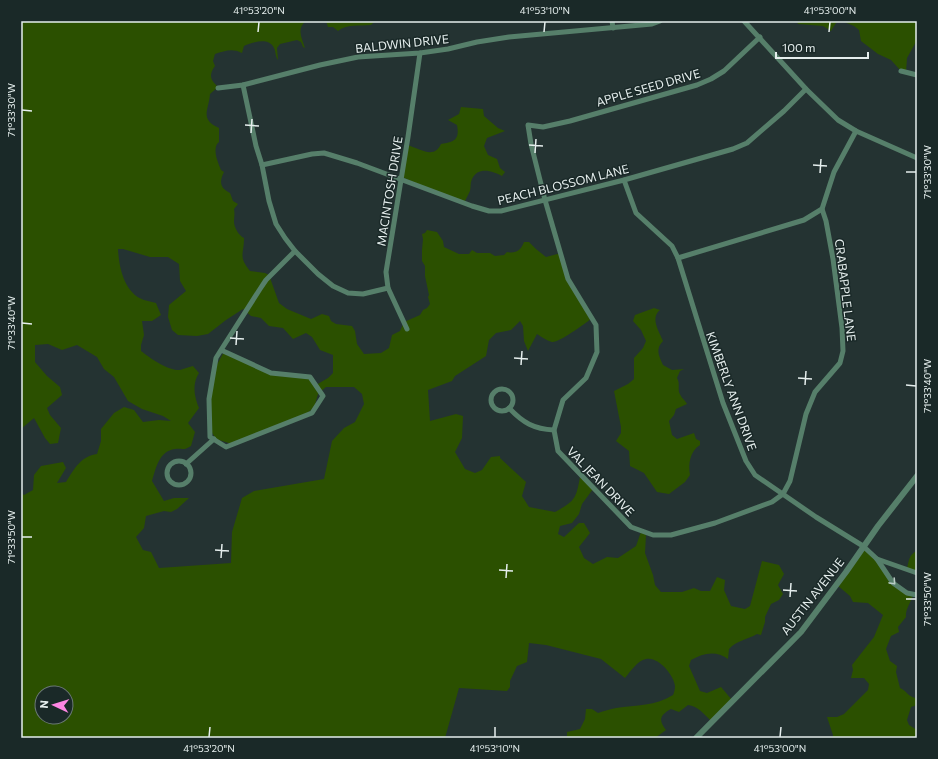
<svg xmlns="http://www.w3.org/2000/svg" width="938" height="759" viewBox="0 0 938 759" font-family="Commissioner,sans-serif">
<style>
.green{fill:#2b5000;fill-rule:evenodd}
.lines{fill:none;stroke-linecap:round;stroke-linejoin:round}
.minor{stroke:#567f6a;stroke-width:5}
.tertiary{stroke:#567f6a;stroke-width:6}
.oneway{stroke:#bacdc6}
.ticks{fill:none;stroke:#e5eeed;stroke-width:1.5}
.labels{text-anchor:middle;dominant-baseline:central;stroke-width:3;stroke-linejoin:round;paint-order:stroke}
.street-label{font-size:12px;fill:#e5eeed;stroke:#1a2928}
.neatline{fill:none;stroke:#e5eeed;stroke-width:1.5}
.ticks-label{font-size:10px;text-anchor:middle;fill:#e5eeed}
</style>
<rect width="100%" height="100%" fill="#243332"/>
<g class="green">
<path d="M 21,21 L 306,21 C 296,29 302,38 305,48 L 303,47 L 301,42 L 297,40 L 280,44 L 277,48 L 278,60 C 275,56 276,52 274,48 C 269,37 253,42 244,46 L 242,53 C 232,48 225,51 215,54 L 213,61 L 215,66 C 208,76 211,80 218,87 L 210,94 C 209,110 199,119 219,128 L 219,142 L 217,144 C 213,152 218,162 221,170 L 224,172 C 219,182 220,188 230,193 L 233,201 L 238,204 L 234,209 C 235,215 234,217 234,222 C 234,227 239,236 244,238 C 244,255 238,256 250,271 L 265,273 L 269,275 L 279,303 L 287,309 L 311,319 L 322,314 L 329,316 L 331,321 L 336,324 L 352,326 L 355,331 L 357,344 L 364,354 L 381,353 L 389,348 L 392,335 L 400,331 L 404,322 L 420,315 L 423,310 L 427,308 L 430,304 L 428,297 L 429,295 L 425,276 L 425,266 L 422,261 L 422,250 L 423,239 L 422,234 L 425,233 L 427,230 L 437,232 L 443,241 L 444,247 L 459,254 L 469,254 L 472,250 L 477,253 L 490,253 L 495,256 L 504,255 L 507,252 C 516,254 521,250 524,242 L 529,242 L 536,249 L 546,257 L 561,253 L 573,286 L 591,319 C 584,324 559,343 552,342 C 547,341 542,337 537,334 L 528,351 L 524,341 L 523,326 L 520,321 L 511,330 L 496,333 L 489,340 L 486,356 L 455,376 L 452,381 L 428,390 L 430,421 L 456,414 L 463,416 L 462,438 L 455,452 L 465,469 L 475,473 L 482,470 L 491,457 L 500,456 L 500,458 L 526,482 L 522,496 L 529,507 L 555,512 C 575,501 576,499 580,477 L 593,489 L 582,504 L 579,514 L 572,523 L 560,526 L 558,534 L 564,537 L 579,523 L 584,523 L 590,533 L 579,547 L 584,558 L 593,564 L 607,557 L 618,558 L 636,546 L 641,532 L 646,535 L 645,553 L 653,575 L 655,585 L 661,592 L 682,592 L 694,588 L 701,591 L 710,591 L 717,577 L 725,580 L 724,590 L 731,606 L 745,609 L 750,606 L 762,561 L 779,565 L 784,574 L 778,585 L 783,594 L 779,600 L 771,604 L 765,617 L 765,622 L 761,635 L 757,634 C 747,640 737,640 729,649 L 728,659 C 716,650 703,653 691,660 L 689,666 L 700,691 L 707,693 L 721,687 L 732,700 L 711,721 C 704,714 698,706 688,705 L 679,712 L 671,709 C 660,715 658,720 666,730 L 655,738 L 567,738 L 567,732 L 580,729 L 585,719 L 586,709 L 592,709 L 598,713 C 604,711 610,709 616,708 C 636,705 656,706 673,695 C 674,693 675,689 675,686 C 674,675 658,656 646,659 C 637,661 631,671 625,678 L 601,659 L 546,645 L 529,643 L 527,662 L 517,666 L 510,681 L 510,687 L 507,691 L 459,688 L 445,738 L 21,738 L 21,493 L 24,495 L 33,490 L 34,475 L 41,466 L 63,462 L 66,468 L 57,483 L 66,482 C 74,469 81,456 97,454 L 101,441 L 101,429 L 114,413 L 124,407 L 134,410 L 143,422 L 159,420 L 171,421 L 163,416 L 142,409 L 128,401 L 114,377 L 104,369 L 97,357 L 77,345 L 62,350 L 48,344 L 35,345 L 35,362 L 47,376 L 60,387 L 62,395 L 47,408 L 50,415 L 61,428 L 58,443 L 50,444 L 45,438 L 34,418 L 21,429 ZM 118,249 L 123,249 L 150,257 L 168,257 L 179,264 L 180,281 L 186,291 L 169,305 L 168,317 L 172,330 L 178,335 L 197,336 L 208,334 L 226,320 L 243,309 L 251,316 L 261,318 L 269,326 L 283,328 L 293,339 L 306,333 L 312,337 L 320,350 L 333,355 L 333,373 L 328,378 L 316,385 L 306,375 L 272,373 L 225,350 L 215,368 L 208,406 L 209,428 L 216,439 L 232,444 L 304,415 L 314,408 L 318,394 L 326,387 L 354,387 L 362,394 L 364,404 L 355,422 L 344,428 L 332,441 L 324,479 L 254,491 L 242,498 L 232,532 L 231,563 L 159,568 L 151,552 L 143,550 L 136,537 L 144,528 L 146,516 L 164,511 L 171,512 L 177,509 L 189,498 L 174,498 L 164,501 L 152,481 C 156,468 159,451 175,449 C 183,448 183,451 191,446 L 195,432 L 188,423 L 199,408 C 194,396 192,384 199,373 L 193,366 C 188,367 184,369 180,370 C 168,371 150,358 141,351 L 141,345 L 144,335 L 142,321 L 152,321 L 161,315 L 156,303 C 152,302 148,301 144,300 C 124,293 119,267 118,249 ZM 42,693 L 66,693 L 66,717 L 42,717 Z"/>
<path d="M 326,21 L 375,21 L 371,25 C 360,26 346,24 338,31 L 333,27 L 328,27 Z"/>
<path d="M 797,21 L 840,21 L 836,23 L 831,31 L 823,26 L 798,24 Z"/>
<path d="M 842,21 L 917,21 L 917,40 L 907,58 L 906,72 L 901,71 L 891,60 L 878,54 L 861,41 L 859,30 L 854,26 Z"/>
<path d="M 461,107 L 483,109 L 484,116 L 498,128 L 505,131 L 487,138 L 484,146 L 488,155 L 497,159 L 500,168 L 505,172 L 502,176 C 493,171 478,166 472,179 C 470,183 471,187 470,191 C 468,195 466,199 464,203 L 442,195 L 400,176 L 407,145 C 419,148 434,160 441,144 C 454,142 460,140 457,125 L 448,120 L 459,114 Z"/>
<path d="M 654,308 L 660,310 C 650,318 659,331 663,341 C 655,349 659,356 663,365 L 672,370 L 684,369 L 680,371 L 677,378 C 680,383 678,387 679,392 C 681,398 685,400 687,404 L 676,409 L 674,415 L 669,421 L 672,435 L 677,439 L 694,433 L 696,439 L 700,441 L 700,445 C 690,451 688,464 690,475 L 685,482 L 669,494 L 657,492 L 644,473 L 630,466 L 629,451 L 616,441 L 621,433 L 621,427 L 614,391 L 628,384 L 634,379 L 634,358 L 643,348 L 646,341 L 641,330 L 633,321 L 635,315 Z"/>
<path d="M 862,546 L 871,554 L 890,580 L 913,595 C 911,602 905,610 906,617 L 898,627 L 899,632 L 891,636 L 886,649 L 890,661 L 897,666 L 896,672 L 900,688 C 907,691 909,698 917,698 L 917,705 L 911,707 L 907,720 L 909,725 L 917,730 L 917,738 L 833,738 L 833,735 L 827,717 L 837,717 L 844,714 L 868,690 L 869,684 L 864,678 L 851,678 L 853,670 L 852,665 L 874,637 L 883,615 L 868,603 L 853,602 L 850,596 L 837,585 Z"/>
<path d="M 917,551 L 917,573 L 907,568 C 909,561 909,554 917,551 Z"/>
</g>
<g class="lines">
<g class="minor">
<path d="M 612,21 L 613,28"/>
<path d="M 744,21 L 806,89 L 838,120 L 856,131 L 917,158"/>
<path d="M 760,37 L 724,71 L 711,79 L 697,85 L 570,121 L 543,127 L 528,125 L 531,144 L 545,200 L 568,279 L 596,325 L 597,352 L 586,378 L 563,400 L 554,430 L 558,451 L 631,527 L 653,535 L 671,535 L 715,523 L 772,502 L 783,494 L 790,481 L 806,414 L 815,392 L 840,363 L 843,351 L 842,328 L 833,259 L 826,221 L 822,209 L 834,172 L 856,131"/>
<path d="M 901,71 L 917,75"/>
<path d="M 243,85 L 256,146 L 262,165 L 269,201 L 276,224 L 285,238 L 295,251 L 318,274 L 333,286 L 348,293 L 363,294 L 388,288"/>
<path d="M 218,88 L 243,85 L 320,65 L 358,57 L 420,53 L 448,49 L 477,42 L 509,37 L 652,24 L 660,21"/>
<path d="M 262,165 L 312,154 L 324,153 L 357,163 L 472,206 L 489,211 L 501,211 L 624,180 L 733,149 L 747,143 L 784,111 L 806,89"/>
<path d="M 624,180 L 636,213 L 672,246 L 678,258 L 723,403 L 746,461 L 755,475 L 816,517 L 863,546 L 877,559 L 893,583 L 907,593 L 917,595"/>
<path d="M 678,258 L 804,220 L 822,209"/>
<path d="M 407,329 L 388,288 L 386,272 L 408,137 L 420,53"/>
<path d="M 221,350 L 271,373 L 310,377 L 323,396 L 312,413 L 226,447 L 210,437 L 209,399 L 216,358 L 221,350 L 260,289 L 266,280 L 295,251"/>
<circle cx="502" cy="400" r="11"/>
<path d="M 509,408 C 523,423 534,429 554,430"/>
<circle cx="179" cy="473" r="12"/>
<path d="M 186,464 L 214,439"/>
<path d="M 877,559 L 917,573"/>
</g>
<path class="tertiary" d="M 696,738 L 801,632 L 846,572 L 878,526 L 917,476"/>
</g>
<defs><path id="oneway-chevron" d="M-2-3.5L2.5 0L-2 3.5" fill="none" stroke-width="1.6" stroke-linecap="round" stroke-linejoin="round"/></defs>
<use class="oneway" href="#oneway-chevron" transform="translate(893 582) rotate(47)"/>
<path class="ticks" d="M 258,32 L 259,22M 544,32 L 545,22M 829,32 L 830,22M 22,110 L 32,111M 245,125 L 259,126M 251,133 L 252,119M 529,145 L 543,146M 535,153 L 536,139M 813,165 L 827,166M 906,172 L 916,172M 820,173 L 821,159M 22,323 L 32,324M 230,338 L 244,339M 236,345 L 237,331M 514,358 L 528,359M 521,365 L 522,351M 798,378 L 812,379M 805,385 L 806,371M 906,385 L 916,386M 22,537 L 32,537M 215,550 L 229,551M 221,558 L 222,544M 499,570 L 513,571M 506,578 L 507,564M 783,590 L 797,591M 790,597 L 791,583M 906,599 L 916,599M 209,737 L 210,727M 495,737 L 495,727M 780,737 L 781,727"/>
<g class="labels">
<g class="street-label">
<text transform="translate(402 43) rotate(-6)">BALDWIN DRIVE</text>
<text transform="translate(648 87) rotate(-16)">APPLE SEED DRIVE</text>
<text transform="translate(563 184) rotate(-14)">PEACH BLOSSOM LANE</text>
<text transform="translate(389 191) rotate(-81)">MACINTOSH DRIVE</text>
<text transform="translate(846 290) rotate(83)">CRABAPPLE LANE</text>
<text transform="translate(732 391) rotate(70)">KIMBERLY ANN DRIVE</text>
<text transform="translate(601 481) rotate(46)">VAL JEAN DRIVE</text>
<text transform="translate(812 596) rotate(-52)">AUSTIN AVENUE</text>
</g>
</g>
<rect width="938" height="759" fill="none" stroke="#1a2928" stroke-width="44"/>
<g transform="translate(54 705) rotate(274)"><circle r="19" fill="#1a2928" stroke="#6b7877"/>
<path d="M0-3L7 15L0 10L-7 15Z" fill="#fd86e3"/>
<text y="-6" font-size="11" font-weight="bold" text-anchor="middle" fill="#e5eeed">N</text>
</g>
<path d="M776 52v6h92v-6" fill="none" stroke="#e5eeed" stroke-width="2"/>
<text x="782" y="52" font-size="12" fill="#e5eeed" stroke="#1a2928" stroke-width="3" paint-order="stroke">100 m</text>
<rect x="22" y="22" width="894" height="715" class="neatline"/>
<g class="ticks-label">
<text x="259" y="14">41°53'20"N</text>
<text x="545" y="14">41°53'10"N</text>
<text x="830" y="14">41°53'00"N</text>
<text transform="translate(11 110) rotate(-90)" y="4">71°33'30"W</text>
<text transform="translate(927 172) rotate(-90)" y="4">71°33'30"W</text>
<text transform="translate(11 323) rotate(-90)" y="4">71°33'40"W</text>
<text transform="translate(927 386) rotate(-90)" y="4">71°33'40"W</text>
<text transform="translate(11 537) rotate(-90)" y="4">71°33'50"W</text>
<text transform="translate(927 599) rotate(-90)" y="4">71°33'50"W</text>
<text x="209" y="752">41°53'20"N</text>
<text x="495" y="752">41°53'10"N</text>
<text x="780" y="752">41°53'00"N</text>
</g>
</svg>
